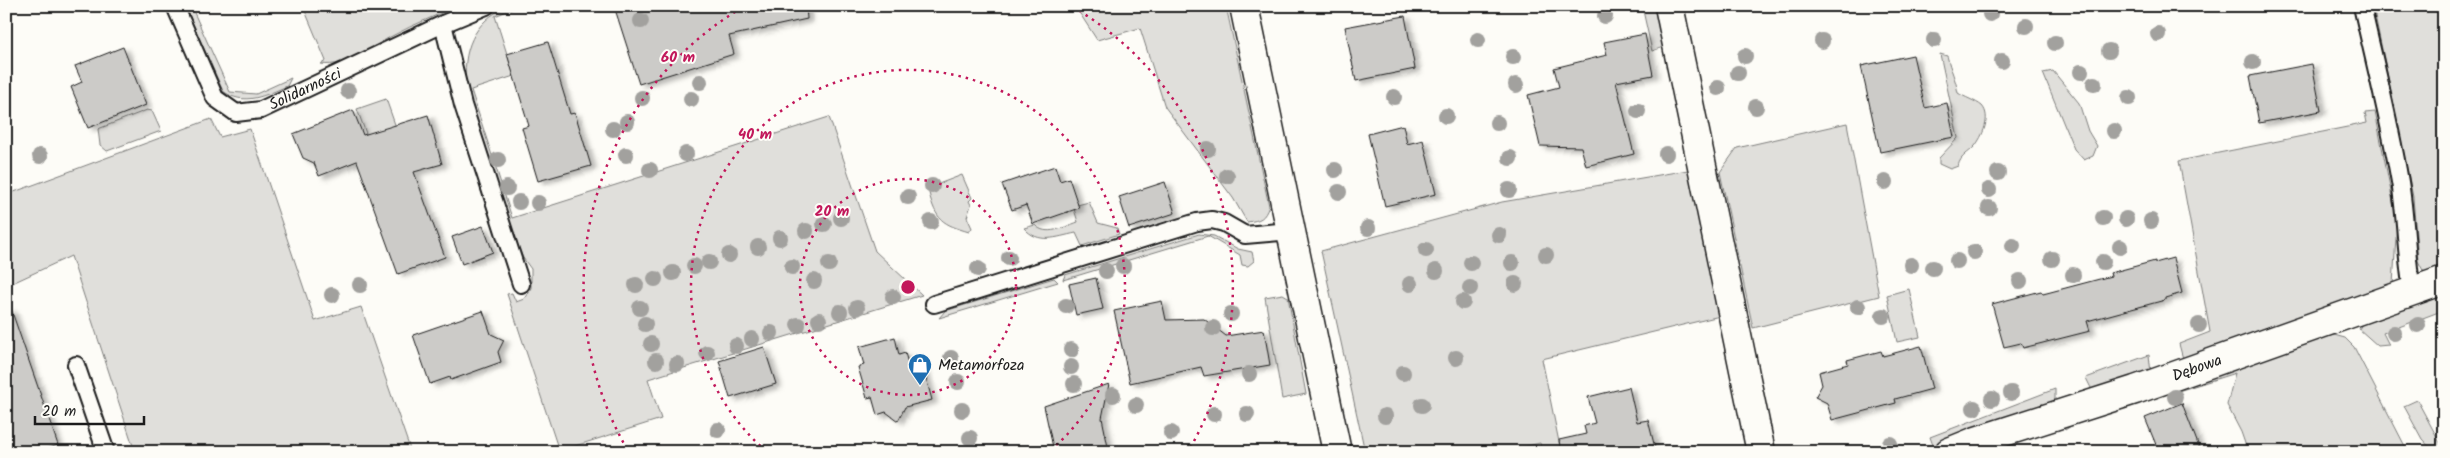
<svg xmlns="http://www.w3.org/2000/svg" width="2450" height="458" viewBox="0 0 2450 458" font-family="Kalam,sans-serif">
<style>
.green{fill:#e0dfdb;stroke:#7e7e7c}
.building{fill:#cccbc8;stroke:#1c1c1c;filter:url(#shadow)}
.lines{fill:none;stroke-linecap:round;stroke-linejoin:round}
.lane-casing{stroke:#1c1c1c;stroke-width:20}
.street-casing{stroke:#1c1c1c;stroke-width:31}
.secondary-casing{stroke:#1c1c1c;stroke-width:31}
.lane{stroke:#fdfcf7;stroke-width:16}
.street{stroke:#fdfcf7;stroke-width:28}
.secondary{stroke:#fdfcf7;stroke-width:28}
.tree{fill:#a2a19e}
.ring{fill:none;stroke:#c2185b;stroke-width:2.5;stroke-dasharray:2.5 5}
.labels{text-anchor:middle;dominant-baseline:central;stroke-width:4;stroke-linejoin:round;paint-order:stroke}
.street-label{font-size:16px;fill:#1c1c1c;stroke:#fdfcf7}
.poi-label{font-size:16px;fill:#1c1c1c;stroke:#fdfcf7;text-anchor:start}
.centre{fill:#c2185b;stroke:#fdfcf7;stroke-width:2.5}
.ring-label{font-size:15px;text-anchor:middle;font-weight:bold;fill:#c2185b;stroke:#fdfcf7;stroke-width:4;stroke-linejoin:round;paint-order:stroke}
</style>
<defs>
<filter id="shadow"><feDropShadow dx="5.5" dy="3" stdDeviation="2.5" flood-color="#0004"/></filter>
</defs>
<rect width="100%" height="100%" fill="#fdfcf7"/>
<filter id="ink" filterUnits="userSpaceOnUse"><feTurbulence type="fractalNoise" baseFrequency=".02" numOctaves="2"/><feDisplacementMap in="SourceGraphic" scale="10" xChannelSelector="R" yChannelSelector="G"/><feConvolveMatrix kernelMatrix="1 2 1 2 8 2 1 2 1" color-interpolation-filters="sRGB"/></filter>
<g filter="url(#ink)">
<g class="green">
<path d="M 185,6 L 191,6 L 230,92 L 256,94 L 291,78 L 287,86 C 266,95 244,107 223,91 Z"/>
<path d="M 303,6 L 457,6 C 436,16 414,24 394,35 C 372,46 347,68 321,64 L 326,61 Z"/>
<path d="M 508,6 L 519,6 L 495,16 L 514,76 L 471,90 L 512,218 L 829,117 L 875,251 L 922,295 L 648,379 L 661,419 L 559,451 L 507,294 L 512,293 L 516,302 L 524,299 L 531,288 L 531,269 L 523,258 L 507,220 L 466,87 C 462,51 473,21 508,6 Z"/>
<path d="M 1075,6 L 1226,6 L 1269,206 C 1264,219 1261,220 1247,222 L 1233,198 L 1165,107 L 1140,28 L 1097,40 Z"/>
<path d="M 1642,6 L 1661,6 L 1669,45 L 1652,51 Z"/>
<path d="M 2373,6 L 2444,6 L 2444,273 L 2426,276 L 2418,261 L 2413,197 Z"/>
<path d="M 1940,54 L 1947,56 C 1950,69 1956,79 1958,93 C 1964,97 1976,101 1982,106 C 1992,117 1982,137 1975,146 C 1968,154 1961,155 1958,166 L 1950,169 L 1939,164 L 1939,158 L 1958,138 Z"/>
<path d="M 2053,71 L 2079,103 L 2088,131 L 2097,146 L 2093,156 L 2084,160 L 2074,149 L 2043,73 Z"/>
<path d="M 386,99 L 404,150 L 375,158 L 357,109 Z"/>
<path d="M 147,110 L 152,111 L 161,131 L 107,151 L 100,145 L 98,129 Z"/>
<path d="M 2375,112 L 2397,222 L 2393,284 L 2183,359 L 2179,344 L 2210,332 L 2179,161 L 2367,123 L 2365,113 Z"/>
<path d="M 211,119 L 220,137 L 250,129 L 315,321 L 361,307 L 411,452 L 135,452 L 71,256 L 6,286 L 6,195 Z"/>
<path d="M 1847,123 L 1879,296 L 1753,328 L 1720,172 L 1737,148 Z"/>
<path d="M 1688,170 L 1692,171 L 1724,315 L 1542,359 L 1561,452 L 1542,452 L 1540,443 L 1503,452 L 1365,452 L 1321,251 L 1502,202 Z"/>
<path d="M 962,175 L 972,198 L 969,201 L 971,205 L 967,217 L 972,228 L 969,232 C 942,224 936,220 929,193 L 936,185 Z"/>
<path d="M 1089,202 L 1098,223 L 1117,228 L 1119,234 L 1082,246 L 1076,233 C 1056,237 1039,245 1024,228 L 1035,225 C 1046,237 1064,227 1078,222 L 1073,206 Z"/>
<path d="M 1199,234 L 1214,236 L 1238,249 L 1252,252 L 1254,261 L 1248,266 L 1242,265 L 1240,255 L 1208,236 L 1063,280 L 1065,275 Z"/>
<path d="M 1054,278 L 1058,282 L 939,318 L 945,311 Z"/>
<path d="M 1909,289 L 1920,337 L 1897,342 L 1887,295 Z"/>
<path d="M 2444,292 L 2444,310 L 2383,333 L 2389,345 L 2378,346 L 2359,329 L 2362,324 L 2384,317 L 2388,313 Z"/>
<path d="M 1283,294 L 1288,297 L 1306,394 L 1282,399 L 1265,297 Z"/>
<path d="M 2334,335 L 2345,338 L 2354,347 L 2408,452 L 2248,452 L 2241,432 L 2227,405 L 2235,373 L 2074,424 L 2065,430 L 2062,426 L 2318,338 Z"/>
<path d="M 2149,355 L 2151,373 L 2093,392 L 2086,378 Z"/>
<path d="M 2055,389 L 2055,404 L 1934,448 L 1930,437 Z"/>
<path d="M 2417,400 L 2444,450 L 2444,452 L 2434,452 L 2422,439 L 2404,406 Z"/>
</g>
<g class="building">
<path d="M 614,6 L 806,6 L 807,19 L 729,36 L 734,54 L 639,84 Z"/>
<path d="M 1405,16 L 1415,69 L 1356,81 L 1345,27 Z"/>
<path d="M 1645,34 L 1653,75 L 1616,82 L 1634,154 L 1586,166 L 1581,147 L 1540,146 L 1528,95 L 1559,87 L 1554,68 L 1607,55 L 1604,42 Z"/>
<path d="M 548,42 L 570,114 L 575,113 L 591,166 L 538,181 L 522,128 L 529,126 L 507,54 Z"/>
<path d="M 123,47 L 146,105 L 88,128 L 71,87 L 82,82 L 75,66 Z"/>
<path d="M 1913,55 L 1925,108 L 1947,103 L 1954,137 L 1880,152 L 1861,66 Z"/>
<path d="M 2312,64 L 2321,111 L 2259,123 L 2250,76 Z"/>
<path d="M 353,110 L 363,135 L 428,115 L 442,164 L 414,172 L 445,257 L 398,274 L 357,161 L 319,176 L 314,163 L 303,158 L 293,134 Z"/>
<path d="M 1403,125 L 1407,144 L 1423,140 L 1436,194 L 1385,206 L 1368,134 Z"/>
<path d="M 1055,166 L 1060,181 L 1069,178 L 1079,208 L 1033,224 L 1026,205 L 1012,210 L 1002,184 Z"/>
<path d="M 1165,182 L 1175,213 L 1129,228 L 1119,197 Z"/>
<path d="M 483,226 L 493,252 L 462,264 L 452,237 Z"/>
<path d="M 2173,258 L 2182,293 L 2165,298 L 2165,300 L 2087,321 L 2090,331 L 2023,348 L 2021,343 L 2004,347 L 1992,304 L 2041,291 L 2043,294 L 2111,276 L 2110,273 L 2155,261 L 2155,263 Z"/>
<path d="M 1096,278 L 1103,309 L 1076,315 L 1069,284 Z"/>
<path d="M 1162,301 L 1166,320 L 1204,319 L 1226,336 L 1264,330 L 1270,365 L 1204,376 L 1201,367 L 1130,383 L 1114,311 Z"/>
<path d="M 11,309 L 58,445 L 37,452 L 6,452 L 6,310 Z"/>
<path d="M 483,311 L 491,334 L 504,340 L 498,352 L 501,362 L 451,380 L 450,377 L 430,384 L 413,335 Z"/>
<path d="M 895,337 L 899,355 L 905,353 L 910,370 L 923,367 L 932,400 L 905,407 L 898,421 L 886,412 L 877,415 L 872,397 L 867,398 L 858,367 L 864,365 L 859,347 Z"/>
<path d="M 1921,346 L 1932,389 L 1895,399 L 1896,403 L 1832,420 L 1827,403 L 1815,397 L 1822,385 L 1819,372 L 1848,364 L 1847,360 L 1881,351 L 1883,356 Z"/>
<path d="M 764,347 L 776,384 L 730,398 L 719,361 Z"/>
<path d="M 1109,384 L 1102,418 L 1109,452 L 1054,452 L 1044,406 Z"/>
<path d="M 1629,387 L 1637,422 L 1648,420 L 1656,452 L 1561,452 L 1559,440 L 1586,434 L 1584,426 L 1595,423 L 1588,397 Z"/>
<path d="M 2182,403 L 2201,452 L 2159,452 L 2145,418 Z"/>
</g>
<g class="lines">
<g class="lane-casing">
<g id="lane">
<path id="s1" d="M 175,6 L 215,98 L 236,113 L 261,110 L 443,24 L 486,6"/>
<path d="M 2362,6 C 2375,64 2390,123 2400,182 C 2406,218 2406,255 2412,291"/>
<path d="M 443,24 L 463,105 L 521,284"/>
<path d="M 934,304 L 1197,222 L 1212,220 L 1224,223 L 1245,235 L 1291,231"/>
<path d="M 76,365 L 106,452"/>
</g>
</g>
<g class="street-casing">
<g id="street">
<path d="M 1669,6 L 1761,452"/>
<path id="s2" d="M 1949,452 L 1976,441 L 2135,390 L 2444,280"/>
</g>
</g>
<g class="secondary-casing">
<path id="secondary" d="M 1244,6 L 1337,452"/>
</g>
<use href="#lane" class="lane"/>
<use href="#street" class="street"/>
<use href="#secondary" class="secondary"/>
</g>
<g class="tree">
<circle cx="1990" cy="14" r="8"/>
<circle cx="1605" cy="16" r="8"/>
<circle cx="641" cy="21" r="8"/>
<circle cx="2026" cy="26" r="8"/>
<circle cx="2158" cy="34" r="8"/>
<circle cx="1478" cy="40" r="8"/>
<circle cx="1934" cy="40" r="8"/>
<circle cx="1822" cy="41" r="8"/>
<circle cx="2055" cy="43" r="8"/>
<circle cx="2109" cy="51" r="8"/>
<circle cx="1745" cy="56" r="8"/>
<circle cx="1513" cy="57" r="8"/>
<circle cx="2002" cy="61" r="8"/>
<circle cx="2253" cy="62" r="8"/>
<circle cx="2081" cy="72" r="8"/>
<circle cx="1738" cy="73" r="8"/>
<circle cx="700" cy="82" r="8"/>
<circle cx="2094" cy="84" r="8"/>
<circle cx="1516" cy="85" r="8"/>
<circle cx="1718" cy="88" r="8"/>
<circle cx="348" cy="91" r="8"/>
<circle cx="1394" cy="97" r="8"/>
<circle cx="642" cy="98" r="8"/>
<circle cx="2129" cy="98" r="8"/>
<circle cx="691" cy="99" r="8"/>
<circle cx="1756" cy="107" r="8"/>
<circle cx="1638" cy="111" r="8"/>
<circle cx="1446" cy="116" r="8"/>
<circle cx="627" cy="122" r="8"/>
<circle cx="1497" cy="123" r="8"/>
<circle cx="613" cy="129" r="8"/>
<circle cx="2114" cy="131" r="8"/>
<circle cx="1208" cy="149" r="8"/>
<circle cx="686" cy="154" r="8"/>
<circle cx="1666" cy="154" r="8"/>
<circle cx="626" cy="155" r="8"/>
<circle cx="40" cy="156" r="8"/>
<circle cx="1510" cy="158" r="8"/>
<circle cx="498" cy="160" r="8"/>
<circle cx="650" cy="170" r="8"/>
<circle cx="1335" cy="170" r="8"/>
<circle cx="1998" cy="173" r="8"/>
<circle cx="1227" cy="176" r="8"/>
<circle cx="1885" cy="182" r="8"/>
<circle cx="932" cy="186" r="8"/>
<circle cx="507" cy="188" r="8"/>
<circle cx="1509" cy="190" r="8"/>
<circle cx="1989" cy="190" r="8"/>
<circle cx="1339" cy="192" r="8"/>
<circle cx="908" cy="197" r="8"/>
<circle cx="519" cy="202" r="8"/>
<circle cx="538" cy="203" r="8"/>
<circle cx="1989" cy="208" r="8"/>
<circle cx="841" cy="218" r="8"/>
<circle cx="2103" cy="218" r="8"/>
<circle cx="2126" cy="219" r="8"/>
<circle cx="2151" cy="221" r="8"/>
<circle cx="931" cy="222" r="8"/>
<circle cx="824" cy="224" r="8"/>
<circle cx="1368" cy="228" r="8"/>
<circle cx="806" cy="231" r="8"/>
<circle cx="1499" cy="235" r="8"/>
<circle cx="780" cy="238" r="8"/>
<circle cx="2013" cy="246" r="8"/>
<circle cx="758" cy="247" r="8"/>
<circle cx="2120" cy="247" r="8"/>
<circle cx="1426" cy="250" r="8"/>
<circle cx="1974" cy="252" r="8"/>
<circle cx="729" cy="255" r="8"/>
<circle cx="1546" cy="255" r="8"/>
<circle cx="1009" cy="258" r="8"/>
<circle cx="2052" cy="259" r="8"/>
<circle cx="1957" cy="261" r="8"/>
<circle cx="709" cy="262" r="8"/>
<circle cx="2103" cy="262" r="8"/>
<circle cx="1471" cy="263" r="8"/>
<circle cx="1512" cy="263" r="8"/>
<circle cx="829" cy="264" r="8"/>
<circle cx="1911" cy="265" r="8"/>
<circle cx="694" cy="266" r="8"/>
<circle cx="1123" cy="266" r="8"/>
<circle cx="792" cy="267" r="8"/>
<circle cx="1933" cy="268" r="8"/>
<circle cx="978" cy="269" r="8"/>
<circle cx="1106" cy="271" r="8"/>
<circle cx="1436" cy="271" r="8"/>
<circle cx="673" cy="273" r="8"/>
<circle cx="2073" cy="275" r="8"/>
<circle cx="655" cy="279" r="8"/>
<circle cx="814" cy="281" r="8"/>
<circle cx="2020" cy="281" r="8"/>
<circle cx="1410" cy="284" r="8"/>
<circle cx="1515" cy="284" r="8"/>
<circle cx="360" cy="285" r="8"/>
<circle cx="636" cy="285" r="8"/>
<circle cx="1470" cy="288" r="8"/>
<circle cx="332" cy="295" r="8"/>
<circle cx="893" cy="297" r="8"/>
<circle cx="1463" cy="302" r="8"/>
<circle cx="1066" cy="306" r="8"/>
<circle cx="1858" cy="307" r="8"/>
<circle cx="640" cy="308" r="8"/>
<circle cx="857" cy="308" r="8"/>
<circle cx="840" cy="312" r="8"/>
<circle cx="1231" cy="314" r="8"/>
<circle cx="1883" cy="316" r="8"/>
<circle cx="819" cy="320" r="8"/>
<circle cx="645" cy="324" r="8"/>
<circle cx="798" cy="325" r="8"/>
<circle cx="2199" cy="325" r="8"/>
<circle cx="2418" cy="325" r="8"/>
<circle cx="1213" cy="328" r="8"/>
<circle cx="771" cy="333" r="8"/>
<circle cx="2394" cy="333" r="8"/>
<circle cx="752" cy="339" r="8"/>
<circle cx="651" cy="344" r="8"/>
<circle cx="736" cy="346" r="8"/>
<circle cx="1071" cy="350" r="8"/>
<circle cx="707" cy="353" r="8"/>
<circle cx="951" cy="358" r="8"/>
<circle cx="1456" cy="358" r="8"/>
<circle cx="656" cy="361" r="8"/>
<circle cx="677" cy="364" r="8"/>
<circle cx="1071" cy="367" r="8"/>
<circle cx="1403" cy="373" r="8"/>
<circle cx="1249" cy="374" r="8"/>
<circle cx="958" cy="382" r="8"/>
<circle cx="1074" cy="384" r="8"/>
<circle cx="2011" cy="393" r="8"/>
<circle cx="1113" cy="395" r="8"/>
<circle cx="2175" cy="397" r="8"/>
<circle cx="1992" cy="399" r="8"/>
<circle cx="1136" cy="405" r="8"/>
<circle cx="1422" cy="405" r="8"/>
<circle cx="1974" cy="408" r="8"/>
<circle cx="962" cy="410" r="8"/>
<circle cx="1214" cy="414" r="8"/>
<circle cx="1247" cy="414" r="8"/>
<circle cx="1385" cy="416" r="8"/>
<circle cx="718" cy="430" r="8"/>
<circle cx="1171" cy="433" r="8"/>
<circle cx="970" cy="438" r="8"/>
<circle cx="1890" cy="444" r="8"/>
</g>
</g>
<g class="ring">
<circle cx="908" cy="287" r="108"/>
<path d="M766 451A217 217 0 1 1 1050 451"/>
<path d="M627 449A325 325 0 0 1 743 7M1073 7A325 325 0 0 1 1189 450"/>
</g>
<defs>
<g id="shop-pin" transform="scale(1.25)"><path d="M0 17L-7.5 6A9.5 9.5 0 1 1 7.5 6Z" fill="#1f6fb2" stroke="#fdfcf7"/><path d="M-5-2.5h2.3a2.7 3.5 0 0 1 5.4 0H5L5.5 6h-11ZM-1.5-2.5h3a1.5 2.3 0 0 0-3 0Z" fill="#fff"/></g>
</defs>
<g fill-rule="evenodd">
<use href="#shop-pin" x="920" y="365"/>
</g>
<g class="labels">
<g class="street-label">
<text stroke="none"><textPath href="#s1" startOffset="200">Solidarności</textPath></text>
<text stroke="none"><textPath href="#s2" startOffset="262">Dębowa</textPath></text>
</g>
<g class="poi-label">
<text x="938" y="365">Metamorfoza</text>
</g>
</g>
<circle cx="908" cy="287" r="8" class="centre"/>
<g class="ring-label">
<text x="678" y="62">60 m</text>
<text x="755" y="139">40 m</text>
<text x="832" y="216">20 m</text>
</g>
<rect width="2450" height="458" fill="none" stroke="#fdfcf7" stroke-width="25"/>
<rect x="12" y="12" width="2425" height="433" fill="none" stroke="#1c1c1c" stroke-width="2" filter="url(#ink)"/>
<path d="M35 416v8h109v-8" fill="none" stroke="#1c1c1c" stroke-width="2.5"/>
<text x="42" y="416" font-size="15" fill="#1c1c1c" stroke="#fdfcf7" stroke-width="4" paint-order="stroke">20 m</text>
</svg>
